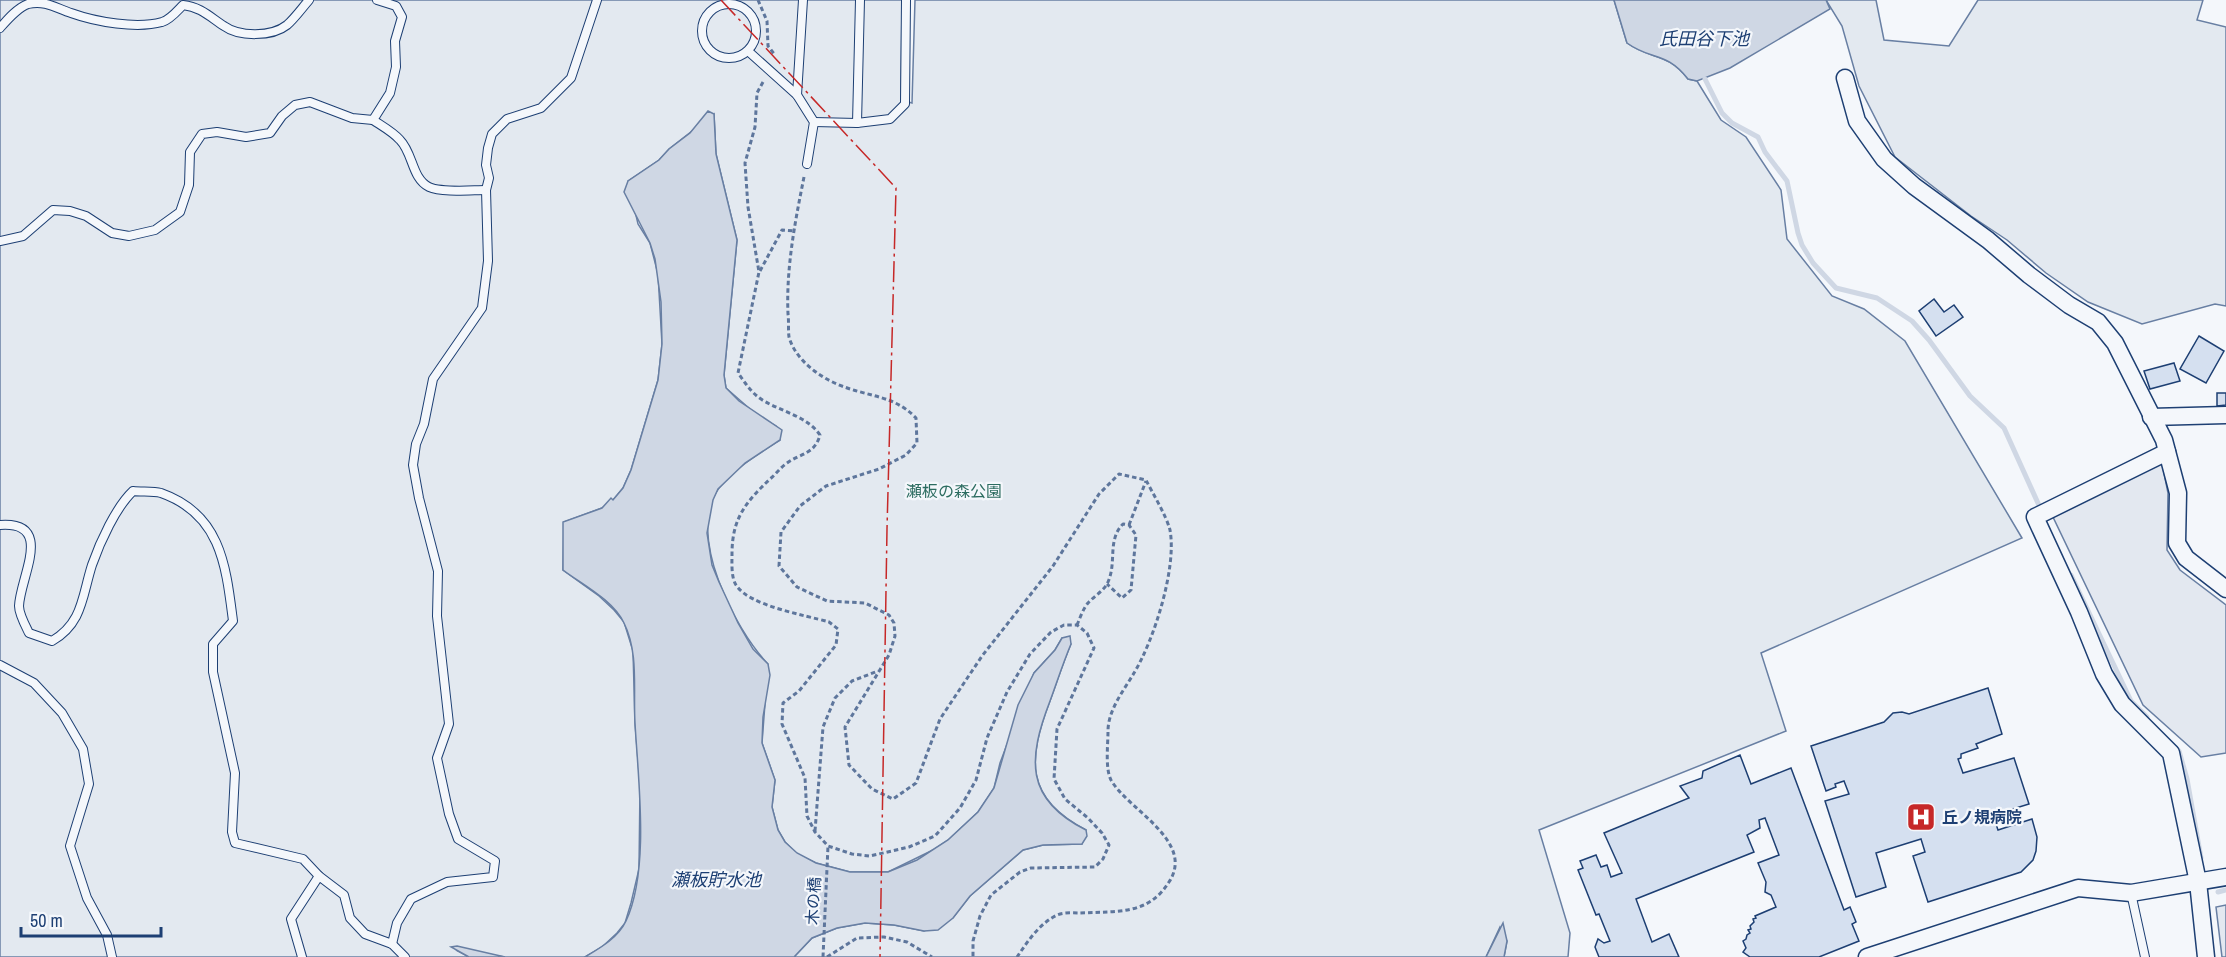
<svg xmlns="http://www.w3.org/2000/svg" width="2226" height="957" viewBox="0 0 2226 957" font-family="'Archivo Narrow','Noto Sans JP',sans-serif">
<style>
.green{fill:#e3e9f0;stroke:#687fa3;stroke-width:1.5}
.parking{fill:#e3e8f0;stroke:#687fa3;stroke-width:1.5}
.water{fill:#cfd7e4;stroke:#687fa3;stroke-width:1.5}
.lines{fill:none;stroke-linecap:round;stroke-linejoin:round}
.stream{stroke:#cfd7e4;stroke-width:5}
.building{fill:#d5e0f0;stroke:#1d3f73;stroke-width:1.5}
.lane-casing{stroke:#1d3f73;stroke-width:10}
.street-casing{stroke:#1d3f73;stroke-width:19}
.path{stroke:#5e769c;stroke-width:3;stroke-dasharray:4.5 3;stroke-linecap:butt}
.lane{stroke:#f4f7fb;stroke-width:8}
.street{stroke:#f4f7fb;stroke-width:16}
.power{stroke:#c62828;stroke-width:1.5;stroke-dasharray:21 4.5 3 4.5;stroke-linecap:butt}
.labels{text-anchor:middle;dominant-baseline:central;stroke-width:4.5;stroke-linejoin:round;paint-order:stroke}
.park-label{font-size:16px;fill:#2c6c60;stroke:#f4f7fb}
.poi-label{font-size:16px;font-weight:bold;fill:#1d3f73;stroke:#f4f7fb;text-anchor:start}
.street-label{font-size:16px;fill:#1d3f73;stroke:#f4f7fb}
.water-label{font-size:18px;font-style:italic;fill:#1d3f73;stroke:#f4f7fb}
</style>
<rect width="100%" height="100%" fill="#f4f7fb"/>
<g class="green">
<path d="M 0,0 L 902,0 L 901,100 L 912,103 L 915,0 L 1614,0 L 1627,43 C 1652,61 1666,51 1688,79 L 1697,81 L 1721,120 L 1746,137 L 1781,190 L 1787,239 L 1832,296 L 1864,309 L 1905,341 L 2022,538 L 1761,653 L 1786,731 L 1539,830 L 1570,933 L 1568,957 L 1504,957 L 1507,941 L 1500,927 L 1486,957 L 794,957 L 812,938 L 837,928 L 865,923 L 894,925 L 924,931 L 953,918 L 970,896 L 1023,850 L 1043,845 L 1082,844 L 1086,830 C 1024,798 1028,759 1050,701 C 1057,682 1063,663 1071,644 L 1062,638 L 1055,650 L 1034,673 L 1000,763 L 994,788 L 978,812 L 948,840 L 933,850 L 888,872 L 850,872 L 816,863 L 797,854 L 785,842 L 778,830 L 772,807 L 775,780 L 762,743 L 768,664 C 735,630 685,533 719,488 C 735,468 758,454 780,440 L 776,426 L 758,416 L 726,388 L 724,375 L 737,240 L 716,154 L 714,114 L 669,149 L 659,160 L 628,181 L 638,224 L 650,243 L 658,274 L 662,344 L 658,380 L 631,470 L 623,488 L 613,500 L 602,508 L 564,522 L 563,570 L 599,596 L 614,610 L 624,622 L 633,651 L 635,723 L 640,786 L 639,869 L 631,903 L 625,923 L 617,933 L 602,947 L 585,957 L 505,957 L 456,950 L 469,957 L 0,957 Z"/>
<path d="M 1826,0 L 1876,0 L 1884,40 L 1949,46 L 1978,0 L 2203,0 L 2197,20 L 2226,27 L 2226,306 L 2215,304 L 2142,324 L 2088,302 L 2046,273 L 2007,240 L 1971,216 L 1895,157 L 1859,86 L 1842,26 Z"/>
</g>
<g class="parking">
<path d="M 2162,463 L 2168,493 L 2167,550 L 2180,570 L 2226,605 L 2226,753 L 2201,757 L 2143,705 L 2053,517 Z"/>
<path d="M 2226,905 L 2226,957 L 2222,957 L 2216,907 Z"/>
</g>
<g class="water">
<path d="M 1614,0 L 1826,0 L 1830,9 L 1730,68 L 1697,81 L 1688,79 C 1666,51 1652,61 1627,43 Z"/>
<path d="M 708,111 L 714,114 L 716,154 L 737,240 L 724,375 L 726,388 L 739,401 L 782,430 L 780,440 L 745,463 L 718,489 L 713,500 L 707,533 L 712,565 L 719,582 L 738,623 L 753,649 L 768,664 L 770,675 L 763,717 L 762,743 L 775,780 L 772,807 L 778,830 L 785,842 L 797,853 L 816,863 L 850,872 L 888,872 L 917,860 L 948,840 L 978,812 L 994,788 L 1018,705 L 1034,673 L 1055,650 L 1062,638 L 1070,636 L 1071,644 C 1063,663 1057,682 1050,701 C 1028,758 1024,799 1086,830 L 1087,836 L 1082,844 L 1043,845 L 1023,850 L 970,896 L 953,918 L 938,930 L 924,931 L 894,925 L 865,923 L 837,928 L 812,938 L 794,957 L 585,957 C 600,948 618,938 626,921 C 650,869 638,779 635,723 C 633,690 639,653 624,623 C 613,600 583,585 563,570 L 563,522 L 602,508 L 611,498 L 613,500 L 623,488 L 631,470 L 658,380 L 662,344 L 661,302 L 655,259 L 650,243 L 624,192 L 628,181 L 659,160 L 669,149 L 690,133 Z"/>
<path d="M 1503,923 L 1507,941 L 1504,957 L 1486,957 Z"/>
<path d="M 457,946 L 505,957 L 469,957 L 451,947 Z"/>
</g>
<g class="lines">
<g class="stream">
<path d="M 1705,79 L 1722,113 L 1732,123 L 1758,137 L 1765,152 L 1787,181 L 1798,233 L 1802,245 L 1813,263 L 1836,288 L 1877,298 L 1912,321 L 1929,340 L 1970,396 L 2004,428 L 2042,512"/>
<path d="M 2071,575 L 2131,701 L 2147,717"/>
<path d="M 2176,748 L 2179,751 L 2187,779 L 2201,858"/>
<path d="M 2218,892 L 2226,890"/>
</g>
</g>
<g class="building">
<path d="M 1934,299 L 1944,312 L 1954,305 L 1963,317 L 1936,336 L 1919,311 Z"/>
<path d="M 2199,336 L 2224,351 L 2206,383 L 2180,369 Z"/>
<path d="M 2174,363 L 2180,381 L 2150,389 L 2144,371 Z"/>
<path d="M 2217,393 L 2226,393 L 2226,405 L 2217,406 Z"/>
<path d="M 1988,688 L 2002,734 L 1976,744 L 1978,748 L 1961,754 L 1961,758 L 1958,759 L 1963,773 L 2014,758 L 2029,804 L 1993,815 L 1998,830 L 2032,819 L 2037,837 L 2036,851 L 2033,860 L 2021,872 L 1928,902 L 1913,856 L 1925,852 L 1921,839 L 1876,853 L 1886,887 L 1856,897 L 1825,801 L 1849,794 L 1844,781 L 1835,784 L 1836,787 L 1826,791 L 1811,746 L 1884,722 L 1893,713 L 1902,712 L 1909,714 Z"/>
<path d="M 1740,755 L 1751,784 L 1791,768 L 1844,910 L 1850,907 L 1856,922 L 1852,924 L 1859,941 L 1819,957 L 1750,957 L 1743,952 L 1746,948 L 1743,941 L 1746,939 L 1747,935 L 1750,933 L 1748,930 L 1751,929 L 1750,926 L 1754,922 L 1753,919 L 1756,918 L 1755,916 L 1776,907 L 1771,895 L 1765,892 L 1766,882 L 1758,863 L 1779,855 L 1765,818 L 1759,820 L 1760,828 L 1747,835 L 1754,852 L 1636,899 L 1652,942 L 1669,934 L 1679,957 L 1599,957 L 1595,947 L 1598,939 L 1604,943 L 1610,941 L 1599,914 L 1596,915 L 1578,870 L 1583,868 L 1580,861 L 1596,855 L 1601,867 L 1607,865 L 1611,877 L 1622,873 L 1604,833 L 1689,798 L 1680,786 L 1702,778 L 1703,771 Z"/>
</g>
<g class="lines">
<g class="lane-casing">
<g id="lane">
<path d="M 377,0 L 396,6 L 402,17 L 395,41 L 396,67 L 390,93 L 373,120 C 382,126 393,132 400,140 C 413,153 412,179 429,187 C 442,193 472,190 486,190"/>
<circle cx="729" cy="31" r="27"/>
<path d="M 0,28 C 7,20 17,8 28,4 C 45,0 56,8 71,13 C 96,22 137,29 162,22 C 170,20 178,10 183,5 C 201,7 210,17 224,26 C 239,37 272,37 287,25 C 295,18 302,8 309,0"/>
<path d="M 748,51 L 797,95 L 814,122 L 807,164"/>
<path d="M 797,95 L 803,0"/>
<path d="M 814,122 L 857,123 L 890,119 L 905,104 L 906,0"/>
<path d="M 857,123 L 860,0"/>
<path d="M 0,241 L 23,236 L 53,210 L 70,211 L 86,216 L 112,233 L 129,236 L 155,230 L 180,212 L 189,185 L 190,152 L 202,134 L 217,132 L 246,137 L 270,133 L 282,116 L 295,105 L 310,102 L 352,118 L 373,120"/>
<path d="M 0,525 C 55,521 20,577 19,606 C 19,614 25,625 29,633 L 52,641 C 83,623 82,596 92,565 C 100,542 116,507 133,491 C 142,492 153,491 161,493 C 221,514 226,566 233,621 L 213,644 L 213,672 L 235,773 L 232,832 L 235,843 L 303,859 L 319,876"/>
<path d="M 0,665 L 34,683 L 62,713 L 83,749 L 89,784 L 70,846 L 87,898 L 107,935 L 112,957"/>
<path d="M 2131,893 L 2145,957"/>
<path d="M 392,944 L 397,923 L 411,899 L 447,882 L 493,877 L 495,861 L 458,839 L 449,814 L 437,758 L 449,724 L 437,616 L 438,571 L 419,498 L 413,465 L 416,444 L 424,424 L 433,379 L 482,308 L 488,261 L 486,190 L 489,178 L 486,165 L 488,148 L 492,134 L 507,119 L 541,108 L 571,78 L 597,0"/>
<path d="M 302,957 L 291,919 L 319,876 L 344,895 L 350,918 L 365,934 L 392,944 L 405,957"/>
</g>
</g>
<g class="street-casing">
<g id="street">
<path d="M 1845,78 L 1857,121 L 1884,159 L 1914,186 L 1988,240 L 2029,275 L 2069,305 L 2098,322 L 2115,343 L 2164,440 L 2178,493 L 2177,543 L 2186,558 L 2226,589"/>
<path d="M 2151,417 L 2226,415"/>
<path d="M 2167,452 L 2035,517 L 2079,612 L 2104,674 L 2122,704 L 2171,753 L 2198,882 L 2206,957"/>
<path d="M 1867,957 L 2078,888 L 2131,893 L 2226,877"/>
</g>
</g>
<g class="path">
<path d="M 758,0 L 767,21 L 768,46 L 775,55"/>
<path d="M 763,82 L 757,93 L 755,127 L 745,163 L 748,207 L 759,272 L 738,373 C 746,384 752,394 764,401 C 783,412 808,417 820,435 C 815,454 801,453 787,463 C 781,467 776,474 770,479 C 746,502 732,518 732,554 C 732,563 731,577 736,585 C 749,606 805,615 829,622 L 838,629 L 836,645 L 799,691 L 783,703 L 782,724 L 805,778 L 807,816 L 815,832 L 828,846 L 852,854 L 870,856 L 909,847 L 935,836 L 960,808 L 976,780 L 987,738 L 1007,692 L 1030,654 L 1051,632 L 1064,625 L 1077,625 L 1087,633 L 1094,648 L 1057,729 L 1054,779 L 1065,799 L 1088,818 L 1102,833 L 1109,845 L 1103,859 L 1095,867 L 1031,868 L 1020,872 L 991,895 L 980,916 L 973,941 L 973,957"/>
<path d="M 804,177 C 795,222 786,268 788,314 C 789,322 788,330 789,337 C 795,359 818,376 837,384 C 866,397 893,394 916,418 L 917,443 L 906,455 L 879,469 L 826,486 L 800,506 L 781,532 L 779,566 L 797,587 L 827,601 L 865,603 L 889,615 L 894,623 L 895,636 L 889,655 L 845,727 L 849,765 L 872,789 L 893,799 L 916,783 L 940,719 L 982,656 L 1053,566 L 1099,494 L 1119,474 L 1146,480 C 1153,494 1166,515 1170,530 C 1177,568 1154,640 1134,673 C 1124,690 1108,710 1108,731 C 1108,745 1105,768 1111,780 C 1127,809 1196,841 1169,882 C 1148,916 1115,911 1080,913 C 1073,913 1064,912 1057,915 C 1039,924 1028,941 1017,957"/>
<path d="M 760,271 L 782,230 L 794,231"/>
<path d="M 1129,525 L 1146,481"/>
<path d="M 1077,625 C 1080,618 1083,609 1088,603 C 1094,596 1104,591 1108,582 C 1117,562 1107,540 1123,524 L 1129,525 L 1136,535 L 1131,590 L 1122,598 L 1107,584"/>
<path d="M 815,831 L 823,727 L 835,698 L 852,681 L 878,671"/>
<path d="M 823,957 L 828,846"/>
<path d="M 827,957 L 857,938 L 884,937 L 907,942 L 932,957"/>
</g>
<use href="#lane" class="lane"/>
<use href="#street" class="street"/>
<path class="power" d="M 721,0 L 896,188 L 887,529 L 880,957"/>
</g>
<defs>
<g id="hospital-square" transform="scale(1.5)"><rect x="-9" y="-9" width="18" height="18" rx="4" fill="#c62828" stroke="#f4f7fb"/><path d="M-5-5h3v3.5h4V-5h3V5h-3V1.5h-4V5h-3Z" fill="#fff"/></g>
</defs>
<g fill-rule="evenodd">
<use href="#hospital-square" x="1921" y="817"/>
</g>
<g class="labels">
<g class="park-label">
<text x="954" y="491">瀬板の森公園</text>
</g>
<g class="poi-label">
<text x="1942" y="817">丘ノ規病院</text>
</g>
<g class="street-label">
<text transform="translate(813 901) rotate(-87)">木の橋</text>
</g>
<g class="water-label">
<text x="1704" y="38">氏田谷下池</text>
<text x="716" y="879">瀬板貯水池</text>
</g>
</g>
<path d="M21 927v9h140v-9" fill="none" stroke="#1d3f73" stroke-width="3"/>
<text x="30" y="927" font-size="18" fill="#1d3f73" stroke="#f4f7fb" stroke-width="4.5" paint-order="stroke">50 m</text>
</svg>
